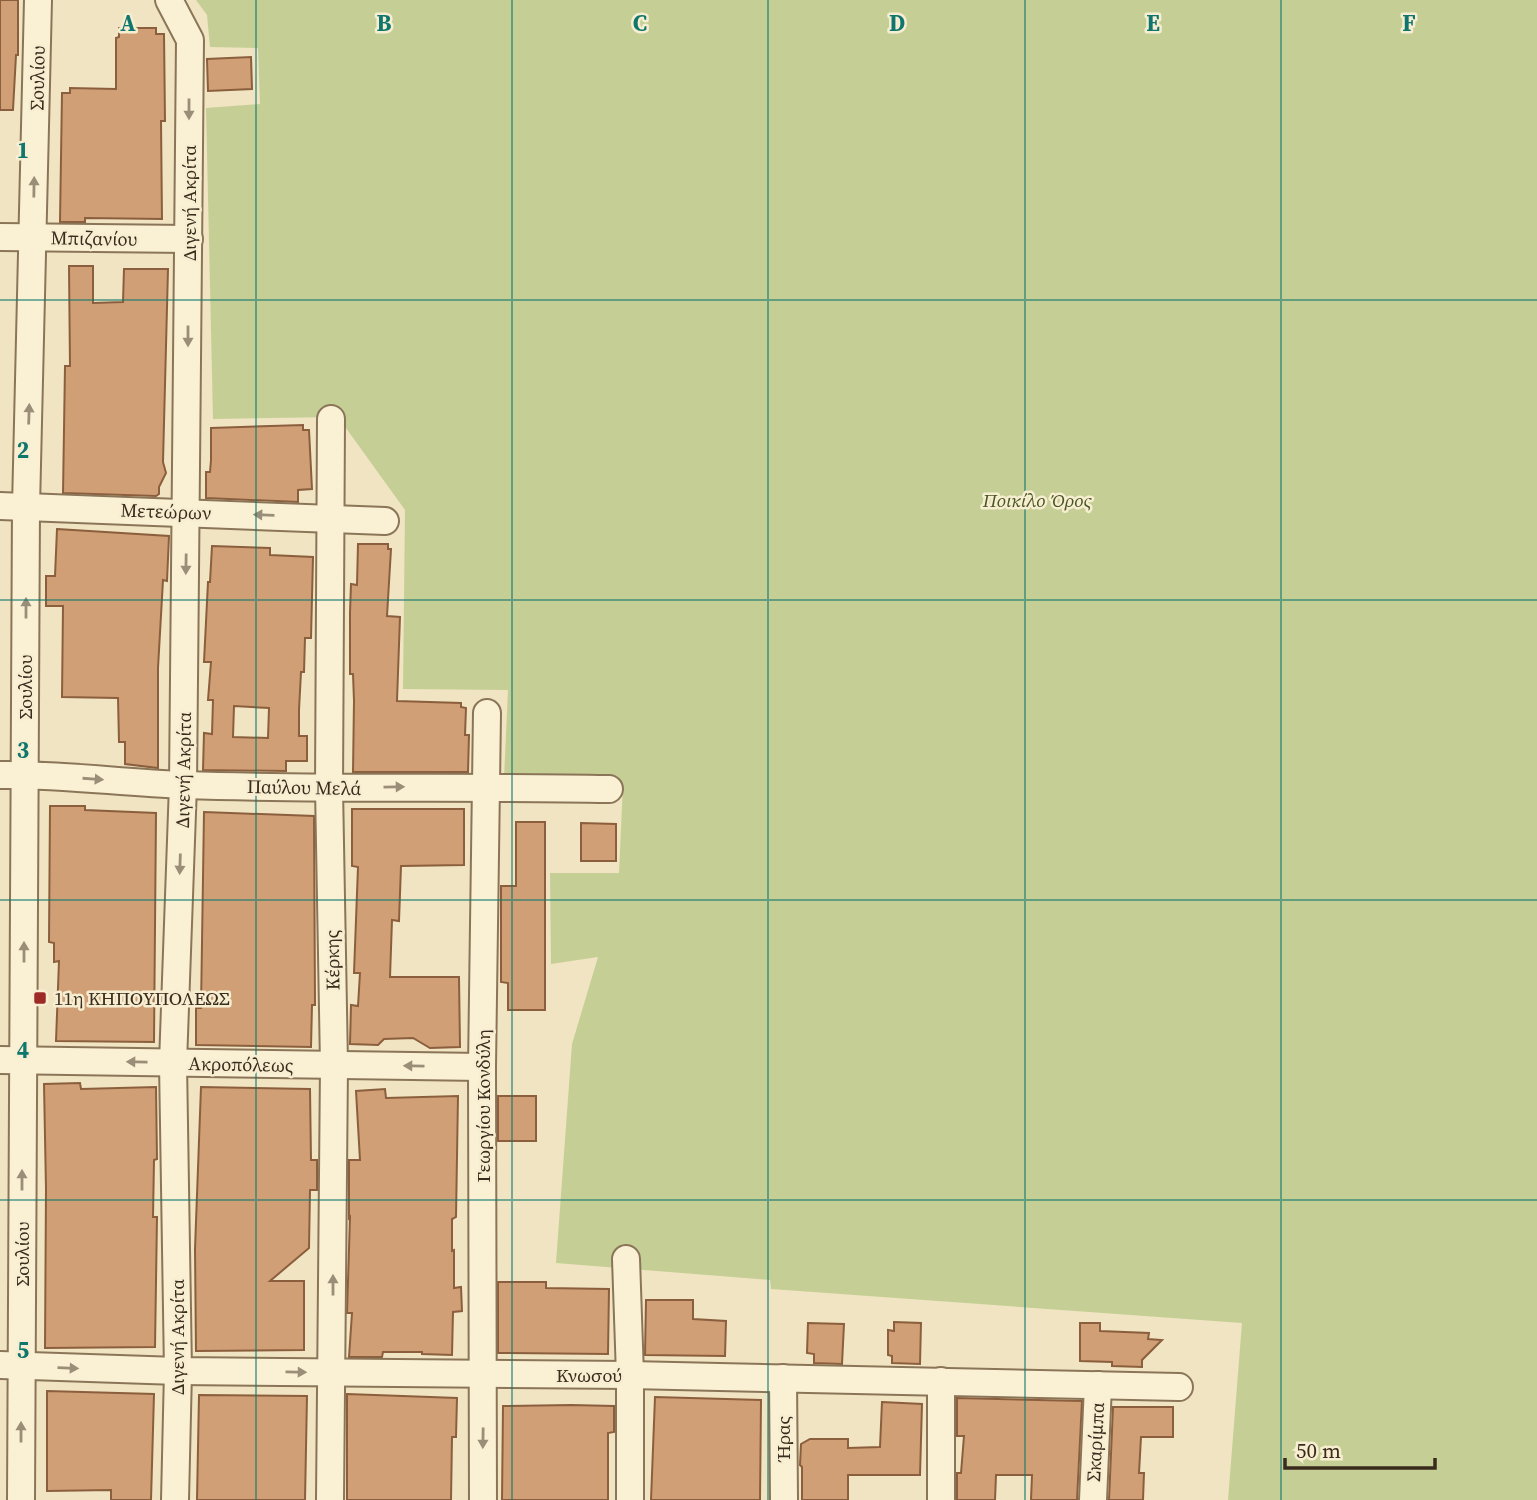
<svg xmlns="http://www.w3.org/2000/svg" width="1537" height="1500" viewBox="0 0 1537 1500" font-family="'Source Serif 4',serif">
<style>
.green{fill:#c5cf95}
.building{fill:#d09f76;stroke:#8b5f3d;stroke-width:2;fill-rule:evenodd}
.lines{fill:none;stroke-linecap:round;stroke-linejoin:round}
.minor-casing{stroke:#8b7558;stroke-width:30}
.minor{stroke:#faf1d5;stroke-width:26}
.oneway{fill:#9a8e79}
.grid{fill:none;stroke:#0f766e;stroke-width:2;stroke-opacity:0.55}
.poi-dot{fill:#9c2a25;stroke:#f7eed2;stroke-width:2.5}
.labels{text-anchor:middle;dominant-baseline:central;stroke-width:5;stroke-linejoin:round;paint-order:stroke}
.street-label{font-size:19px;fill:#3a2c1d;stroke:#f7eed2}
.park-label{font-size:19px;font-style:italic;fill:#475723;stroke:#f7eed2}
.poi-label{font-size:19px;fill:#3a2c1d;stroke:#f7eed2;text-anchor:start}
.grid-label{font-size:23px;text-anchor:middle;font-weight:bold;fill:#0f766e;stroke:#f7eed2;stroke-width:5;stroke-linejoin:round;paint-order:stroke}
</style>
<rect width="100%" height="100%" fill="#f0e4c2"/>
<path class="green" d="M 196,0 L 1537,0 L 1537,1500 L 1228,1500 L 1242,1323 L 771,1289 L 770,1280 L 556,1263 L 572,1044 L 598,957 L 551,964 L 550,873 L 619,873 L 623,784 L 504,779 L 508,690 L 403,689 L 405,510 L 338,417 L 213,419 L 206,108 L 260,104 L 258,48 L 210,47 L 207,15 Z"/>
<g class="building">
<path d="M 0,0 L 18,0 L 18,55 L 16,55 L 13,110 L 0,110 Z"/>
<path d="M 119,28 L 156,28 L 156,34 L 164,34 L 165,121 L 161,121 L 162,219 L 85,218 L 85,222 L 60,222 L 62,93 L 70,93 L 70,88 L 116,89 L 116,38 L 119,37 Z"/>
<path d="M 251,57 L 252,89 L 208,91 L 207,59 Z"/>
<path d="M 69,266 L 93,266 L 93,303 L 123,302 L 124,269 L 168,269 L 163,462 L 166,473 L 159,487 L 159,494 L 156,496 L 63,493 L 65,366 L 70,366 Z"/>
<path d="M 303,425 L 303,430 L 309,430 L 312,489 L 298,490 L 298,502 L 206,498 L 206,472 L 210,472 L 211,460 L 211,428 Z"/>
<path d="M 57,529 L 169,536 L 167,581 L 163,580 L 158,668 L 158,768 L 125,764 L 125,742 L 119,742 L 118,698 L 62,697 L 63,606 L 46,606 L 46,576 L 55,576 Z"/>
<path d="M 358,544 L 388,544 L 388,549 L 391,549 L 387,616 L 400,617 L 397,701 L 461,703 L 461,707 L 466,708 L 465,735 L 469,735 L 468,772 L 353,772 L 354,701 L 353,674 L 350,674 L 350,613 L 351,584 L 357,585 Z"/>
<path d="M 212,546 L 270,548 L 270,555 L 313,557 L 311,638 L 305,638 L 304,672 L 301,672 L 299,710 L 299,736 L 307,736 L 307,761 L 286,761 L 286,771 L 203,770 L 204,733 L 212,734 L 213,700 L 208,700 L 211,662 L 204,662 L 208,582 L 210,582 ZM 234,706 L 269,708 L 268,738 L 233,737 Z"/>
<path d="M 50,806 L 85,806 L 85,810 L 156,813 L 154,1042 L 56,1041 L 59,961 L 54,962 L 54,943 L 49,942 Z"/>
<path d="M 352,809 L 464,809 L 464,865 L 401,866 L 399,921 L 392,920 L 390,977 L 459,977 L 460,1047 L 430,1048 L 413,1038 L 384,1039 L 378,1045 L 350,1044 L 351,1005 L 358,1006 L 360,973 L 354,973 L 358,867 L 352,866 Z"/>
<path d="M 204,812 L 314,816 L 315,1005 L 312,1005 L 311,1047 L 196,1045 L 196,1008 L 201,1008 Z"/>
<path d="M 516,822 L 545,822 L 545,1010 L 508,1010 L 508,983 L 501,982 L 501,886 L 516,886 Z"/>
<path d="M 581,823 L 616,824 L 616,861 L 581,861 Z"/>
<path d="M 80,1083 L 81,1089 L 156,1087 L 157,1159 L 154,1160 L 153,1217 L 157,1217 L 155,1347 L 45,1348 L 46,1189 L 44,1084 Z"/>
<path d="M 201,1087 L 310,1089 L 311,1160 L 317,1160 L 317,1190 L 310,1190 L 309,1248 L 270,1281 L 304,1281 L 304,1350 L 196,1351 L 195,1249 Z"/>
<path d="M 385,1089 L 386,1098 L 458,1096 L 456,1217 L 452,1219 L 452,1251 L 454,1250 L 454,1288 L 461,1287 L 462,1311 L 453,1312 L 452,1355 L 422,1354 L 422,1352 L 383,1352 L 382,1357 L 349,1357 L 352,1313 L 347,1313 L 350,1217 L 349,1218 L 349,1160 L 360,1160 L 356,1091 Z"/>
<rect x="498" y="1096" width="38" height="45"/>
<path d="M 498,1282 L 546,1282 L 546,1288 L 609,1289 L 608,1354 L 498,1353 Z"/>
<path d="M 646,1300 L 693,1300 L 693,1319 L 726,1321 L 725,1356 L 645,1355 Z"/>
<path d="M 894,1322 L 921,1323 L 920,1364 L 892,1363 L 892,1356 L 888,1355 L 888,1330 L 894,1331 Z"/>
<path d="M 808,1323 L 844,1324 L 842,1364 L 814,1363 L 814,1354 L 807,1353 Z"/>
<path d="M 1080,1323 L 1100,1323 L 1100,1331 L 1149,1333 L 1148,1339 L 1162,1340 L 1142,1360 L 1142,1367 L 1112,1366 L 1112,1362 L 1080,1361 Z"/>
<path d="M 47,1391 L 154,1394 L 151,1500 L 111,1500 L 111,1490 L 47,1491 Z"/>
<path d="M 347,1394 L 457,1398 L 456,1437 L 452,1437 L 451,1500 L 347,1500 Z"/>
<path d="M 199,1395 L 307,1396 L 305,1500 L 197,1500 Z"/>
<path d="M 655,1397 L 761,1400 L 760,1500 L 651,1500 Z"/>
<path d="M 957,1398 L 1082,1401 L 1077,1500 L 1031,1500 L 1032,1475 L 996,1475 L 995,1500 L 957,1500 L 957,1473 L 961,1473 L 964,1436 L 957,1436 Z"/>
<path d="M 882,1402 L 922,1404 L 920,1475 L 848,1475 L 848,1500 L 802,1500 L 802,1467 L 800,1465 L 801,1444 L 810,1439 L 848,1439 L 848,1448 L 880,1447 Z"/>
<path d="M 571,1405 L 614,1406 L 614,1432 L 608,1433 L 608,1500 L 502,1500 L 503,1406 Z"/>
<path d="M 1113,1407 L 1173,1407 L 1173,1437 L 1141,1437 L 1139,1473 L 1144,1473 L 1143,1500 L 1109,1500 Z"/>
</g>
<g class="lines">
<g class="minor-casing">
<g id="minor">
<path d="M 169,0 L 190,40 L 183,785 L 173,1063 L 178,1371 L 175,1500"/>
<path d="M 0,237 L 189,239"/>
<path d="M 0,506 L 385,521"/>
<path d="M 0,775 C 62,774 123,783 185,785 C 326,790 468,786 609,789"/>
<path d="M 0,1060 L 482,1067"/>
<path d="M 626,1259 L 630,1375 L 630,1500"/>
<path d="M 0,1365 L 178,1371 L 630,1375 L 1179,1387"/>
<path d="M 783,1378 L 784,1500"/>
<path d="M 21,1500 L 26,507 L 38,0"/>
<path d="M 330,1500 L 334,1065 L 329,788 L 331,419"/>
<path d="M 483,1500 L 482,1067 L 487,713"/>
<path d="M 941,1500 L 941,1381"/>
<path d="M 1093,1500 L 1098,1385"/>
</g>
</g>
<use href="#minor" class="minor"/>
</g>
<defs><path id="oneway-solid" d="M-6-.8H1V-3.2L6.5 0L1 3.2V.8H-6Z" transform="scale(1.75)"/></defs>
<g class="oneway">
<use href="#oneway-solid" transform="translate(189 109) rotate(90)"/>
<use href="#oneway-solid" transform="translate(34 187) rotate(-89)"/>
<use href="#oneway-solid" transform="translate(188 336) rotate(90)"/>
<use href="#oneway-solid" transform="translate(29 414) rotate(-88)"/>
<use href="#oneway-solid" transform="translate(264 515) rotate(-178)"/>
<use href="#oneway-solid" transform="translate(186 564) rotate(91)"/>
<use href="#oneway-solid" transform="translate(26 608) rotate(-90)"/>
<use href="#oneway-solid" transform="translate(93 779) rotate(4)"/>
<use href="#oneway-solid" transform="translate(394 787) rotate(-1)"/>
<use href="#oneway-solid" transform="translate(180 864) rotate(92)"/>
<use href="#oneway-solid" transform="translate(24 952) rotate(-90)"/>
<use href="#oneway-solid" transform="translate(137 1062) rotate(-179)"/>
<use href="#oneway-solid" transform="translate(414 1066) rotate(-179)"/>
<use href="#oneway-solid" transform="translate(22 1180) rotate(-90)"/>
<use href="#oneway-solid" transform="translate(333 1285) rotate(-90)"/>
<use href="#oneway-solid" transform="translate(68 1368) rotate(2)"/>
<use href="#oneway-solid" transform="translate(296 1372) rotate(1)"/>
<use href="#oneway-solid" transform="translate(21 1432) rotate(-90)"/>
<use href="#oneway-solid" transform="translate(483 1438) rotate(91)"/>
</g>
<path class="grid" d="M 256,0 L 256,1500M 512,0 L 512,1500M 768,0 L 768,1500M 1025,0 L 1025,1500M 1281,0 L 1281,1500M 0,300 L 1537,300M 0,600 L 1537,600M 0,900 L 1537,900M 0,1200 L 1537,1200"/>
<rect class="poi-dot" x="33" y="991" width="14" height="14" rx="3.5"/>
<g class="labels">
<g class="street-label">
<text transform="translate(37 78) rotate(-89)">Σουλίου</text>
<text transform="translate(189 203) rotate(-90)">Διγενή Ακρίτα</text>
<text transform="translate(94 238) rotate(1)">Μπιζανίου</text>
<text transform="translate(166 511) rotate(2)">Μετεώρων</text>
<text transform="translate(25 687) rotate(-90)">Σουλίου</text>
<text transform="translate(183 770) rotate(-89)">Διγενή Ακρίτα</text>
<text transform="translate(304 787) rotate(1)">Παύλου Μελά</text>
<text transform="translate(332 960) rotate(-91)">Κέρκης</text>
<text transform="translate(241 1064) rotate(1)">Ακροπόλεως</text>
<text transform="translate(483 1106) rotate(-90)">Γεωργίου Κονδύλη</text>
<text transform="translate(22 1254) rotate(-90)">Σουλίου</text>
<text transform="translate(177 1337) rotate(-90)">Διγενή Ακρίτα</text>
<text x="589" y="1375">Κνωσού</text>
<text transform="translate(783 1439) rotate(-90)">Ήρας</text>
<text transform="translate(1095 1442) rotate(-87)">Σκαρίμπα</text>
</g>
<g class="park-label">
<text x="1037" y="500">Ποικίλο Όρος</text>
</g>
<g class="poi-label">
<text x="54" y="998">11η ΚΗΠΟΥΠΟΛΕΩΣ</text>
</g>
</g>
<g class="grid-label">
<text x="128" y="31">A</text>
<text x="384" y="31">B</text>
<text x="640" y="31">C</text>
<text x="897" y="31">D</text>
<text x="1153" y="31">E</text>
<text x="1409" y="31">F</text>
<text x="23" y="158">1</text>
<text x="23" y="458">2</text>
<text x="23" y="758">3</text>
<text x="23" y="1058">4</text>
<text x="23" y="1358">5</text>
</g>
<path d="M1285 1458v10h150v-10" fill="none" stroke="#3a2c1d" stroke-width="3.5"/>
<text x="1296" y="1458" font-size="21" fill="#3a2c1d" stroke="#f7eed2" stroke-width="5" paint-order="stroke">50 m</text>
</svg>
